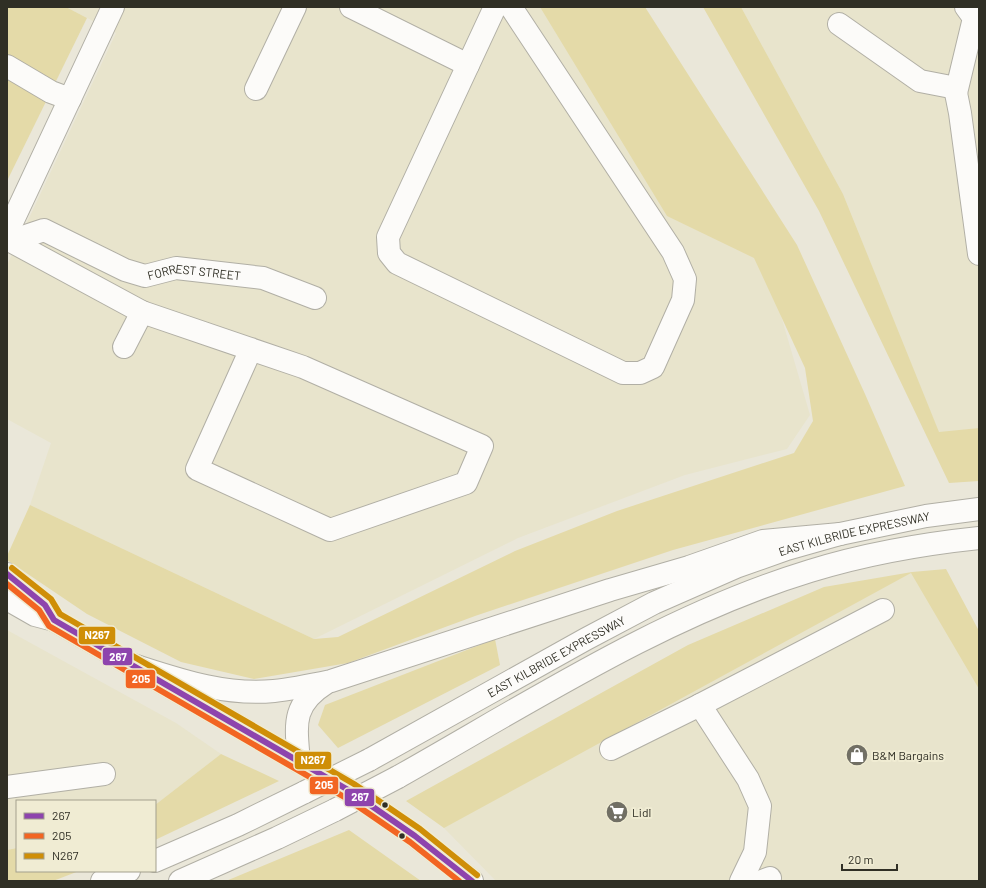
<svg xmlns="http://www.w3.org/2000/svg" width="986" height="888" viewBox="0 0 986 888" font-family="Barlow,sans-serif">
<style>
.built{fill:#e8e4cc}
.green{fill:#e4daa8}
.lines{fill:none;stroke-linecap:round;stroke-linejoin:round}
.minor-casing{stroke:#b1afa5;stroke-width:24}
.major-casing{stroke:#b1afa5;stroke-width:24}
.highway-casing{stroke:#b1afa5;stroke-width:24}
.minor{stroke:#fcfbf9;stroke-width:22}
.major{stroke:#fcfbf9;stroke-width:22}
.highway{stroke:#fcfbf9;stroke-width:22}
.highway-bridge-casing{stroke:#b1afa5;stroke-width:24;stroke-linecap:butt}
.highway-bridge{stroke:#fcfbf9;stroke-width:22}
.bus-1-casing{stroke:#f0ecd3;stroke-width:9}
.bus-2-casing{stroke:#f0ecd3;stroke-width:9}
.bus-3-casing{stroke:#f0ecd3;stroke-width:9}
.bus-1{stroke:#8e44ad;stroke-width:6}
.bus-2{stroke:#f26522;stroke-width:6}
.bus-3{stroke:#cf8e07;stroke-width:6}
.bus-dot{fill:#302f25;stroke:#f0ecd3;stroke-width:1.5}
.labels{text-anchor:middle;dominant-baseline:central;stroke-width:4;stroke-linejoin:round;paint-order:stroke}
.street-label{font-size:12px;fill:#302f25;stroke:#f0ecd3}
.poi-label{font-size:12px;fill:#302f25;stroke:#f0ecd3;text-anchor:start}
.line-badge{stroke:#f0ecd3;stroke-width:1.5}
.badge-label{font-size:11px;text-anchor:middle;font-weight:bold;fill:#fff}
</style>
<rect width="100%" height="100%" fill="#eae7d9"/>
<g class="built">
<path d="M 66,7 L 617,7 L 763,254 L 810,415 L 787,449 L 685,475 L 518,538 L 314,639 L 30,505 L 51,443 L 7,419 L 7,265 L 116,33 Z"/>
<path d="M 741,7 L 979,7 L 979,428 L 939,433 L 843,194 Z"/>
<path d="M 912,572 L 979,688 L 979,881 L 496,881 L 443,827 Z"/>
<path d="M 7,630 L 176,723 L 221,754 L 155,805 L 155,801 L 17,801 L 17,848 L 7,850 Z"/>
</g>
<g class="green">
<path d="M 7,7 L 66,7 L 87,18 L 7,181 Z"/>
<path d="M 540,7 L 645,7 L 797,245 L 865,394 L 905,486 L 673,550 L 475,616 L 348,663 L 254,679 L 181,662 L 87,614 L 7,560 L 7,556 L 30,505 L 314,639 L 338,637 L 515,551 L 617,511 L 794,453 L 813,421 L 805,368 L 754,258 L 667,216 Z"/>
<path d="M 703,7 L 741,7 L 843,194 L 939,432 L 979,428 L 979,481 L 949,483 L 819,211 Z"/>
<path d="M 946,569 L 979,631 L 979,689 L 911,573 L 444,828 L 406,801 L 688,645 L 824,587 L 912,572 Z"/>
<path d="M 495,639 L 500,665 L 338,748 L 318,725 L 325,705 Z"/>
<path d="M 221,754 L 279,781 L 155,840 L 155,805 Z"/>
<path d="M 349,830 L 421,881 L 226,881 Z"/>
<path d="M 17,848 L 17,871 L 79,871 L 53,881 L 7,881 L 7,850 Z"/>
</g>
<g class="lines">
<g class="minor-casing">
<g id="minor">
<path d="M 351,7 L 468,65"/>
<path d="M 495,7 L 388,237 L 389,253 L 397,263 L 623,373 L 640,373 L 653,367 L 683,300 L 685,279 L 673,252 L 511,7"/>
<path d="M 839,24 L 920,81 L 951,87 L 956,93 L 960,113 L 979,254"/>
<path d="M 7,66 L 51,92 L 70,99"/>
<path d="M 256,89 L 295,7"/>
<path d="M 956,93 L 974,18 L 966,7"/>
<path d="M 7,233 L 113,7"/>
<path d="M 7,239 L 142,312 L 303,367 L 482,446 L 466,483 L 330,530 L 197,469 L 251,349"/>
<path id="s1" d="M 11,241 L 44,230 L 125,270 L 145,276 L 176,268 L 263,278 L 315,298"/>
<path d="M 124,347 L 142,312"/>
<path d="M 700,705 L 883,610"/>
<path d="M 611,749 L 700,705 L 748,779 L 760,806 L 755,852 L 741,881"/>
<path d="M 7,787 L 104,774"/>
<path d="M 762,881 L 770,878"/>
</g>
</g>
<g class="major-casing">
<g id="major">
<path d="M 7,574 L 45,605 L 54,620"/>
<path d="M 7,599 L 35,615 L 54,620 L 350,791 L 415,836 L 472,881"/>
</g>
</g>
<g class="highway-casing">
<g id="highway">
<path d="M 130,664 C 177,679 224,696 274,691 C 293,689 312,685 331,681 L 610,590 L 689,567 L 763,541 L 840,534"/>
<path id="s2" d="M 369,760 L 586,639 L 654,603 L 736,567 L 787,549 L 840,534 L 926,516 L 979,509"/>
<path d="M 299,762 C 296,725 291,705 326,683"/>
<path d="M 398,777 C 531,702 663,616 810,571 C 865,554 922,544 979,538"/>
<path d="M 155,861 L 238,825 L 305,792"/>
<path d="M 102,881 L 129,871"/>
<path d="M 180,881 L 277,838 L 335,810"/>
</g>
</g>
<use href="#minor" class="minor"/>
<use href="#major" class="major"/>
<use href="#highway" class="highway"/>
<g class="highway-bridge-casing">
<g id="highway-bridge">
<path d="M 305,792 L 369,760"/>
<path d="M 335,810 L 398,777"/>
</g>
</g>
<use href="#highway-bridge" class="highway-bridge"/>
<g class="bus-1-casing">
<path id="bus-1" d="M 7,574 L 45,605 L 54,620 L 350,791 L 415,836 L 472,881"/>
</g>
<g class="bus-2-casing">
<path id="bus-2" d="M 7,584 L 39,610 L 49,626 L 346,798 L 410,842 L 459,881"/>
</g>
<g class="bus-3-casing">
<path id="bus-3" d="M 12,568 L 51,599 L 60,614 L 354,784 L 420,829 L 477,875"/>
</g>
<use href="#bus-1" class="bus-1"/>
<use href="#bus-2" class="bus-2"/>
<use href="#bus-3" class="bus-3"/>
</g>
<defs>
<g id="shop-disc" transform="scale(1.15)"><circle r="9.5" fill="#716f64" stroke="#f0ecd3"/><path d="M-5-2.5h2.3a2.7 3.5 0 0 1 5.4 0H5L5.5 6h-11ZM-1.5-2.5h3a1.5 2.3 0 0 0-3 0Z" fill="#fff"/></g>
<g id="supermarket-disc" transform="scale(1.15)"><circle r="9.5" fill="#716f64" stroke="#f0ecd3"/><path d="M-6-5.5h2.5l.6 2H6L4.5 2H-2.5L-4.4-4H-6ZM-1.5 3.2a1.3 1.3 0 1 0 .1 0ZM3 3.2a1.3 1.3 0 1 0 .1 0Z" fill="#fff"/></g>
</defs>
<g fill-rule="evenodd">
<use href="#shop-disc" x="857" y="755"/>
<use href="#supermarket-disc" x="617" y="812"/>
</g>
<g class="bus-dot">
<circle cx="385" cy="805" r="3.5"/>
<circle cx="402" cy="836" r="3.5"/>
</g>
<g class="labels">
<g class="street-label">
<text stroke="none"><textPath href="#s1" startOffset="196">FORREST STREET</textPath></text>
<text stroke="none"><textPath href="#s2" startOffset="538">EAST KILBRIDE EXPRESSWAY</textPath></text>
<text stroke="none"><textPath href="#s2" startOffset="214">EAST KILBRIDE EXPRESSWAY</textPath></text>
</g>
<g class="poi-label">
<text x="872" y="755">B&amp;M Bargains</text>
<text x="632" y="812">Lidl</text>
</g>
</g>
<g class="line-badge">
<rect x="78" y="626" width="38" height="19" rx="4" fill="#cf8e07"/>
<rect x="102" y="647" width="31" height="19" rx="4" fill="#8e44ad"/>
<rect x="125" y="669" width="31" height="20" rx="4" fill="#f26522"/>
<rect x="294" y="751" width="38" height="19" rx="4" fill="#cf8e07"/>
<rect x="309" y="776" width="30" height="19" rx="4" fill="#f26522"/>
<rect x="344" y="788" width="31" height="19" rx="4" fill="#8e44ad"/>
</g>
<g class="badge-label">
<text x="97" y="639">N267</text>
<text x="118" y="661">267</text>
<text x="141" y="683">205</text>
<text x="313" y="764">N267</text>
<text x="324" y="789">205</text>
<text x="360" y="801">267</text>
</g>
<rect width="986" height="888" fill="none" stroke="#302f25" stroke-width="16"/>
<rect x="16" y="800" width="140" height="72" fill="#f0ecd3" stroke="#a3a08d"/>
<rect x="24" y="813" width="20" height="6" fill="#8e44ad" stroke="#a3a08d"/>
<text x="52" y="820" font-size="12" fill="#302f25">267</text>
<rect x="24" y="833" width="20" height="6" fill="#f26522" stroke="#a3a08d"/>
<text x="52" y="840" font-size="12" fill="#302f25">205</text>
<rect x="24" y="853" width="20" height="6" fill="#cf8e07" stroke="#a3a08d"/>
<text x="52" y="860" font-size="12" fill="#302f25">N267</text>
<path d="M842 864v6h55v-6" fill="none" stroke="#302f25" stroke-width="2"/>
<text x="848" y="864" font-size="12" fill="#302f25" stroke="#f0ecd3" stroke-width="3" paint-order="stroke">20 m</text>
</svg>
